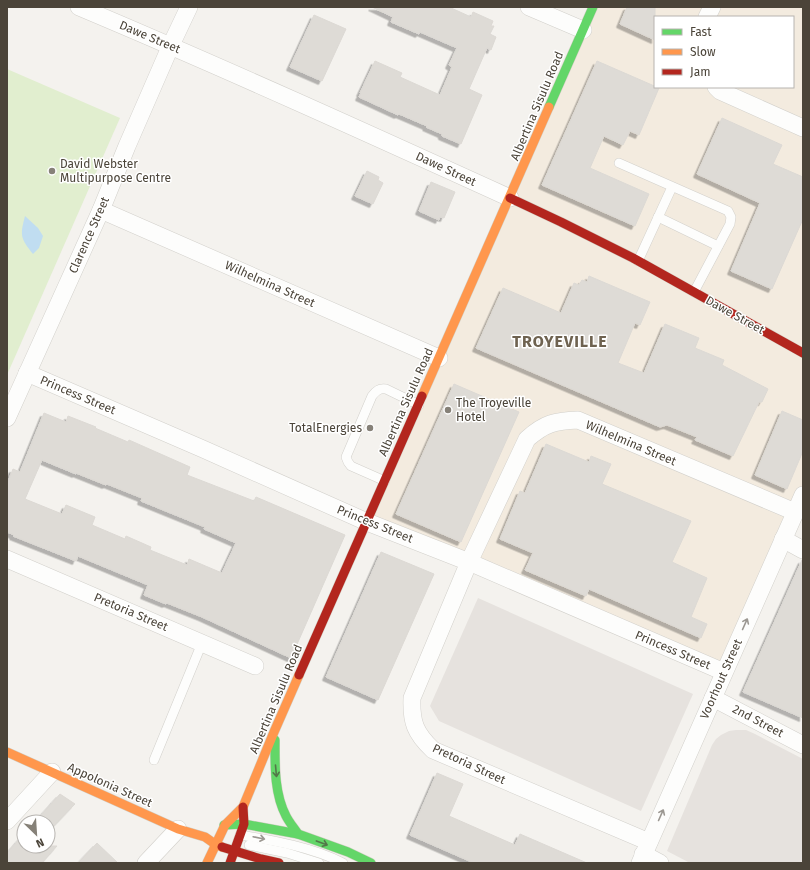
<svg xmlns="http://www.w3.org/2000/svg" width="810" height="870" viewBox="0 0 810 870" font-family="'Fira Sans',sans-serif">
<style>
.commercial{fill:#f3ebdf;fill-rule:evenodd}
.industrial{fill:#e6e2de}
.green{fill:#e1eecf}
.water{fill:#c0ddf1}
.building{fill:#dedbd6;stroke:#dcd9d4;fill-rule:evenodd;filter:url(#shadow)}
.lines{fill:none;stroke-linecap:round;stroke-linejoin:round}
.lane-casing{stroke:#d2d0cb;stroke-width:10}
.street-casing{stroke:#d2d0cb;stroke-width:18}
.fast-casing{stroke:#d3cfc5;stroke-width:10}
.slow-casing{stroke:#d3cfc5;stroke-width:10}
.jam-casing{stroke:#d3cfc5;stroke-width:10}
.lane{stroke:#fdfdfc;stroke-width:9}
.street{stroke:#fdfdfc;stroke-width:17}
.fast{stroke:#63d668;stroke-width:9}
.slow{stroke:#ff974d;stroke-width:9}
.jam{stroke:#b3261e;stroke-width:9}
.oneway{stroke:#9b9791}
.oneway2{stroke:#537749}
.poi-dot{fill:#868178;stroke:#fff;stroke-width:1.5}
.labels{text-anchor:middle;dominant-baseline:central;stroke-width:3;stroke-linejoin:round;paint-order:stroke}
.street-label{font-size:12px;fill:#4b4439;stroke:#fff}
.poi-label{font-size:12px;fill:#4b4439;stroke:#fff;text-anchor:start}
.district-label{font-size:16px;font-weight:bold;letter-spacing:1px;fill:#6e6250;stroke:#fff}
</style>
<defs>
<filter id="shadow"><feDropShadow dx="-3.5" dy="3.5" stdDeviation="0" flood-color="#0004"/></filter>
</defs>
<rect width="100%" height="100%" fill="#f4f2ee"/>
<path class="commercial" d="M 598,7 L 803,7 L 803,502 L 724,672 L 367,522 ZM 655,17 L 793,17 L 793,87 L 655,87 Z"/>
<g class="industrial">
<path d="M 478,598 L 693,694 L 641,811 L 439,721 L 430,706 Z"/>
<path d="M 736,730 L 746,730 L 755,734 L 803,759 L 803,863 L 690,863 L 667,851 L 712,745 L 716,739 L 721,735 L 729,731 Z"/>
</g>
<path class="green" d="M 7,69 L 120,118 L 7,375 Z"/>
<path class="water" d="M 25,216 L 38,228 L 43,236 L 39,248 L 33,254 C 20,238 20,235 25,216 Z"/>
<g class="building">
<path d="M 372,7 L 449,7 L 471,17 L 473,12 L 493,21 L 491,26 L 494,26 L 490,34 L 496,37 L 491,50 L 487,48 L 469,89 L 482,95 L 461,144 L 442,136 L 442,134 L 426,127 L 427,126 L 399,114 L 398,115 L 359,97 L 361,93 L 360,93 L 375,61 L 402,73 L 400,77 L 440,95 L 452,67 L 449,65 L 457,48 L 420,32 L 419,34 L 391,22 L 393,17 Z"/>
<path d="M 627,7 L 655,7 L 655,40 L 620,24 Z"/>
<path d="M 314,15 L 346,29 L 322,81 L 290,67 Z"/>
<path d="M 597,61 L 659,88 L 639,135 L 630,131 L 623,145 L 604,136 L 590,168 L 649,194 L 635,226 L 542,185 Z"/>
<path d="M 722,118 L 782,145 L 773,164 L 803,177 L 803,219 L 772,289 L 731,271 L 760,203 L 697,174 Z"/>
<path d="M 367,171 L 379,177 L 378,180 L 383,183 L 373,204 L 355,196 Z"/>
<path d="M 431,182 L 455,192 L 444,218 L 440,217 L 439,220 L 419,211 Z"/>
<path d="M 589,276 L 650,302 L 640,325 L 635,323 L 618,363 L 644,373 L 665,324 L 699,338 L 695,348 L 724,360 L 722,365 L 768,389 L 762,402 L 759,402 L 733,456 L 695,440 L 697,437 L 667,425 L 660,427 L 476,348 L 503,288 L 561,313 L 574,283 L 579,285 L 582,280 L 587,282 Z"/>
<path d="M 454,384 L 519,412 L 461,542 L 396,514 Z"/>
<path d="M 782,411 L 803,420 L 803,451 L 787,489 L 755,475 Z"/>
<path d="M 44,413 L 66,422 L 68,416 L 96,427 L 95,428 L 128,442 L 129,440 L 190,467 L 187,475 L 254,501 L 256,497 L 345,535 L 291,658 L 202,617 L 167,603 L 166,604 L 144,595 L 148,585 L 78,556 L 76,561 L 13,536 L 14,535 L 7,532 L 7,484 L 13,469 L 20,472 ZM 42,460 L 76,474 L 76,473 L 106,485 L 107,484 L 142,498 L 141,501 L 205,527 L 204,529 L 236,543 L 222,573 L 189,559 L 187,565 L 150,550 L 151,547 L 126,536 L 125,539 L 92,525 L 95,517 L 66,505 L 62,514 L 25,499 Z"/>
<path d="M 546,444 L 589,462 L 591,456 L 611,464 L 602,484 L 691,521 L 672,562 L 707,578 L 691,617 L 707,624 L 701,638 L 589,589 L 586,596 L 525,570 L 533,553 L 500,539 L 520,491 L 525,493 Z"/>
<path d="M 381,552 L 434,574 L 378,700 L 326,677 Z"/>
<path d="M 802,560 L 803,560 L 803,718 L 743,692 Z"/>
<path d="M 437,773 L 463,784 L 449,816 L 515,845 L 520,834 L 587,863 L 474,863 L 410,835 Z"/>
<path d="M 60,794 L 75,804 L 48,832 L 48,822 L 35,822 Z"/>
<path d="M 24,834 L 24,846 L 57,846 L 42,863 L 7,863 L 7,853 Z"/>
<path d="M 97,843 L 118,863 L 78,863 Z"/>
</g>
<g class="lines">
<g class="lane-casing">
<g id="lane">
<path d="M 619,163 L 728,211 L 731,217 L 730,224 L 694,292"/>
<path d="M 658,217 L 718,246"/>
<path d="M 638,261 L 672,187"/>
<path d="M 385,481 L 351,466 L 348,462 L 346,457 L 372,396 C 376,391 379,388 386,389 L 419,405"/>
<path d="M 154,760 L 202,643"/>
<path d="M 240,835 C 275,841 311,847 343,863"/>
<path d="M 249,845 L 287,853 L 319,863"/>
</g>
</g>
<g class="street-casing">
<g id="street">
<path d="M 79,7 C 224,68 367,133 510,198"/>
<path d="M 529,7 L 583,30"/>
<path d="M 707,17 L 712,7"/>
<path d="M 716,87 L 720,91 L 803,128"/>
<path d="M 101,210 L 439,358"/>
<path d="M 27,373 L 203,449 L 367,522 L 469,562 L 724,672"/>
<path d="M 7,418 L 101,210 L 127,146 L 171,45 L 189,7"/>
<path d="M 783,539 L 803,550"/>
<path d="M 7,559 L 255,666"/>
<path d="M 713,698 L 803,745"/>
<path d="M 7,821 L 52,772"/>
<path d="M 649,842 L 433,750 C 415,733 411,722 412,698 L 469,562 L 527,439 C 545,423 555,421 578,420 L 795,512"/>
<path d="M 643,854 L 660,863"/>
<path d="M 146,863 L 178,829"/>
<path d="M 640,863 L 803,495"/>
</g>
</g>
<g class="fast-casing">
<g id="fast">
<path d="M 549,107 L 593,7"/>
<path d="M 275,740 C 275,765 274,793 286,816 C 289,822 294,828 298,834"/>
<path d="M 224,825 L 244,824 L 298,834 L 348,852 L 371,863"/>
</g>
</g>
<g class="slow-casing">
<g id="slow">
<path d="M 422,396 L 549,107"/>
<path d="M 7,752 L 178,829 L 205,837 L 215,844 L 222,847"/>
<path d="M 207,863 L 225,825 L 243,807 L 274,732 L 299,675"/>
</g>
</g>
<g class="jam-casing">
<g id="jam">
<path d="M 510,198 L 561,222 L 633,258 L 803,353"/>
<path d="M 299,675 L 422,396"/>
<path d="M 222,847 L 261,859 L 279,863"/>
<path d="M 230,863 L 244,824 L 243,807"/>
</g>
</g>
<use href="#lane" class="lane"/>
<use href="#street" class="street"/>
<use href="#fast" class="fast"/>
<use href="#slow" class="slow"/>
<use href="#jam" class="jam"/>
</g>
<defs><path id="oneway-shaft" d="M-6 0H5M1.5-3L5.5 0L1.5 3" fill="none" stroke-width="1.6" stroke-linecap="round" stroke-linejoin="round"/></defs>
<g class="oneway">
<use href="#oneway-shaft" transform="translate(745 624) rotate(-66)"/>
<use href="#oneway-shaft" transform="translate(661 815) rotate(-66)"/>
<use href="#oneway-shaft" transform="translate(259 838) rotate(12)"/>
</g>
<g class="oneway2">
<use href="#oneway-shaft" transform="translate(276 771) rotate(85)"/>
<use href="#oneway-shaft" transform="translate(322 843) rotate(20)"/>
</g>
<g class="poi-dot">
<circle cx="52" cy="171" r="4"/>
<circle cx="448" cy="410" r="4"/>
<circle cx="370" cy="428" r="4"/>
</g>
<g class="labels">
<g class="street-label">
<text transform="translate(150 37) rotate(23)">Dawe Street</text>
<text transform="translate(537 106) rotate(-67)">Albertina Sisulu Road</text>
<text transform="translate(446 169) rotate(25)">Dawe Street</text>
<text transform="translate(89 235) rotate(-66)">Clarence Street</text>
<text transform="translate(270 284) rotate(24)">Wilhelmina Street</text>
<text transform="translate(735 315) rotate(29)">Dawe Street</text>
<text transform="translate(78 395) rotate(23)">Princess Street</text>
<text transform="translate(406 402) rotate(-66)">Albertina Sisulu Road</text>
<text transform="translate(631 443) rotate(23)">Wilhelmina Street</text>
<text transform="translate(375 524) rotate(22)">Princess Street</text>
<text transform="translate(131 612) rotate(23)">Pretoria Street</text>
<text transform="translate(673 650) rotate(23)">Princess Street</text>
<text transform="translate(721 679) rotate(-66)">Voorhout Street</text>
<text transform="translate(276 699) rotate(-67)">Albertina Sisulu Road</text>
<text transform="translate(758 721) rotate(28)">2nd Street</text>
<text transform="translate(469 764) rotate(25)">Pretoria Street</text>
<text transform="translate(110 785) rotate(24)">Appolonia Street</text>
</g>
<g class="poi-label">
<text x="60" y="164">David Webster<tspan x="60" dy="14">Multipurpose Centre</tspan></text>
<text x="456" y="403">The Troyeville<tspan x="456" dy="14">Hotel</tspan></text>
<text x="362" y="428" text-anchor="end">TotalEnergies</text>
</g>
<g class="district-label">
<text x="560" y="341">TROYEVILLE</text>
</g>
</g>
<rect width="810" height="870" fill="none" stroke="#4b4439" stroke-width="16"/>
<rect x="654" y="16" width="140" height="72" fill="#ffffff" stroke="#b7b4b0"/>
<rect x="662" y="29" width="20" height="6" fill="#63d668" stroke="#b7b4b0"/>
<text x="690" y="36" font-size="12" fill="#4b4439">Fast</text>
<rect x="662" y="49" width="20" height="6" fill="#ff974d" stroke="#b7b4b0"/>
<text x="690" y="56" font-size="12" fill="#4b4439">Slow</text>
<rect x="662" y="69" width="20" height="6" fill="#b3261e" stroke="#b7b4b0"/>
<text x="690" y="76" font-size="12" fill="#4b4439">Jam</text>
<g transform="translate(36 834) rotate(155)"><circle r="19" fill="#ffffff" stroke="#b7b4b0"/>
<path d="M0-3L7 15L0 10L-7 15Z" fill="#868178"/>
<text y="-6" font-size="11" font-weight="bold" text-anchor="middle" fill="#4b4439">N</text>
</g>
</svg>
